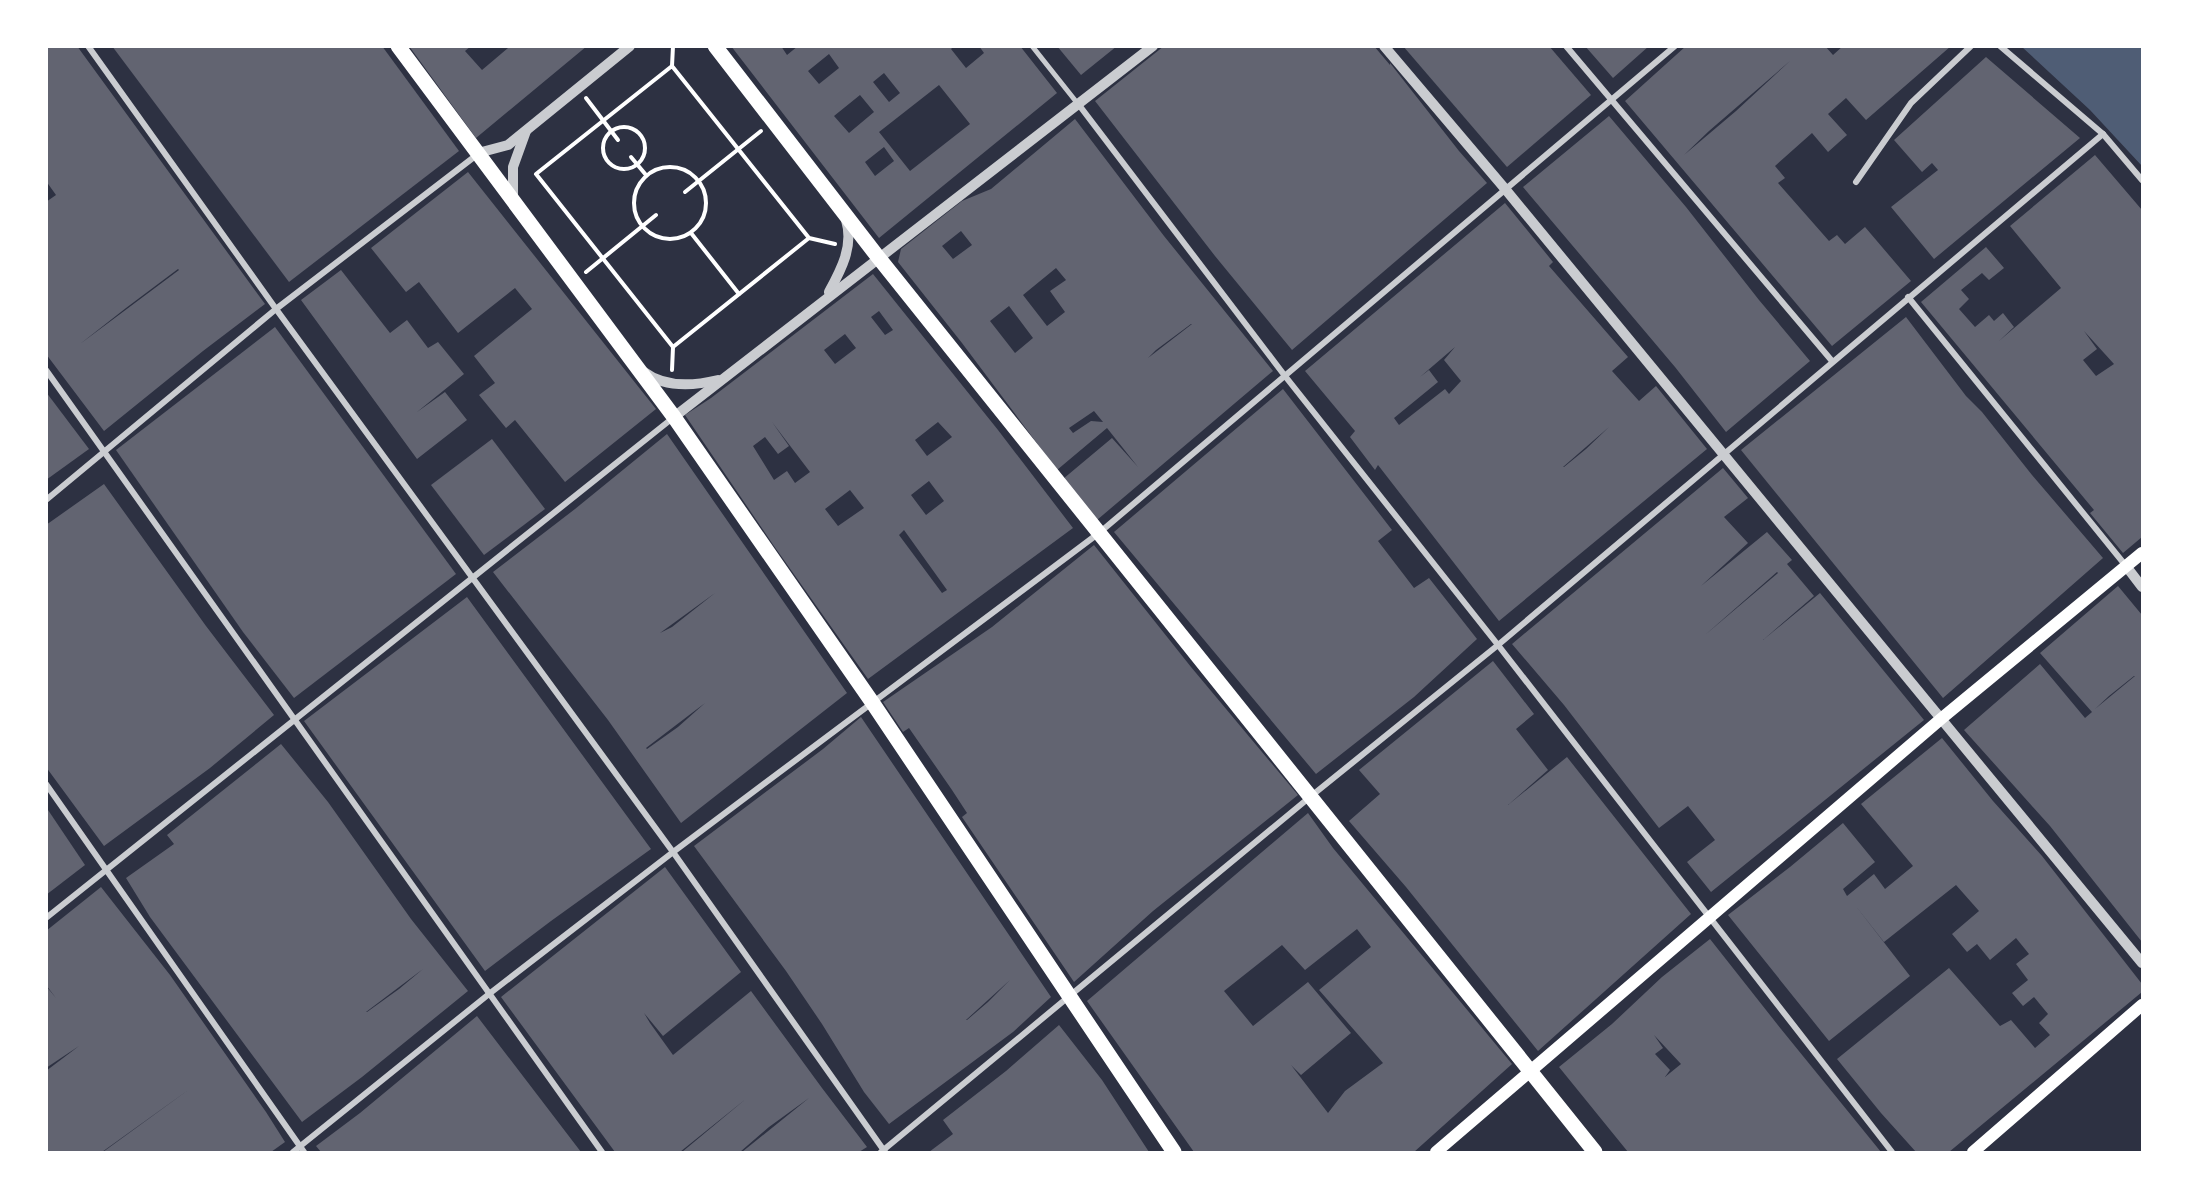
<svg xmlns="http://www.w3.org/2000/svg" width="2189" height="1199" viewBox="0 0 2189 1199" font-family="'Roboto Condensed',sans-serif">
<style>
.water{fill:#4f5d75}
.building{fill:#626471;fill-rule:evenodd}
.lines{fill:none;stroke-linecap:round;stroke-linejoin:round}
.path{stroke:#fff;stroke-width:4}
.pedestrian{stroke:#caccd0;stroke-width:5}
.minor{stroke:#caccd0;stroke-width:6}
.tertiary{stroke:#caccd0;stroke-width:10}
.secondary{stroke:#fff;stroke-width:12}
.primary{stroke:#fff;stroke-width:15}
</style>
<rect width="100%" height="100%" fill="#2d3142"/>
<path class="water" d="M 2022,47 L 2142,47 L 2142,166 L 2090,110 Z"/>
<g class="building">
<path d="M 46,46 L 77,46 L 265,304 L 203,351 L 104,431 L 46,354 L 46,202 L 56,195 L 46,181 ZM 178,269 L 179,270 L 80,344 L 126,308 Z"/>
<path d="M 112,46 L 382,46 L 459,151 L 289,282 Z"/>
<path d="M 409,46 L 471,46 L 465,51 L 482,70 L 508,48 L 507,46 L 587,46 L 476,138 Z"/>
<path d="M 731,46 L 781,46 L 787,55 L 798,46 L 954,46 L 951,49 L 966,68 L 984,53 L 979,46 L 1020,46 L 1057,93 L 879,238 ZM 829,54 L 839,68 L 819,84 L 808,71 ZM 884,73 L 900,93 L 889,102 L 873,82 ZM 939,85 L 970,124 L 910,171 L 879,132 ZM 860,95 L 874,112 L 849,133 L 834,116 ZM 884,147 L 894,161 L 875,176 L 865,162 Z"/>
<path d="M 1057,46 L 1117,46 L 1081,75 Z"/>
<path d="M 1164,46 L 1374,46 L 1390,65 L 1390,63 L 1459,151 L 1487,183 L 1292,350 L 1215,256 L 1095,101 Z"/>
<path d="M 1403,46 L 1549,46 L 1591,95 L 1507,167 Z"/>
<path d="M 1585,46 L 1649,46 L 1613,78 Z"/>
<path d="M 1686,46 L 1825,46 L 1833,55 L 1843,46 L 1951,46 L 1866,120 L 1846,98 L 1828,114 L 1847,135 L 1828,152 L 1812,133 L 1775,166 L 1785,178 L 1778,183 L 1829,241 L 1837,235 L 1845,244 L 1865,227 L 1911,281 L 1832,346 L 1625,101 ZM 1790,61 L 1736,111 L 1684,155 L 1709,131 Z"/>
<path d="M 1986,57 L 2080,138 L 1934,259 L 1891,207 L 1938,170 L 1932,163 L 1922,172 L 1894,140 Z"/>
<path d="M 1609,116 L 1686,207 L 1759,300 L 1810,361 L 1726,432 L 1675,367 L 1523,187 Z"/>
<path d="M 1075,119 L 1164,236 L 1273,371 L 1097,520 L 1063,479 L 1112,438 L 1138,467 L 1107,428 L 1057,470 L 962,343 L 898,262 L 901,249 L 962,201 L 991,189 ZM 961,231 L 972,245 L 953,259 L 942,246 ZM 1056,268 L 1066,280 L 1050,291 L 1065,312 L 1047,326 L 1023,295 ZM 1009,306 L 1033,338 L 1015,353 L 990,321 ZM 1191,324 L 1192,324 L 1148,358 L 1156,350 ZM 1094,411 L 1103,422 L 1091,421 L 1073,433 L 1069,428 Z"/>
<path d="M 2095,155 L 2142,210 L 2142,537 L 2123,553 L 2090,513 L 2094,510 L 1921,302 L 1986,247 L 2004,268 L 1989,280 L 1982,273 L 1961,290 L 1969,299 L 1959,309 L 1975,327 L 1989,315 L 1994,321 L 2003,313 L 2014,327 L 1999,341 L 2061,288 L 2010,226 ZM 2084,331 L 2114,364 L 2096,376 L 2083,360 L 2097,349 Z"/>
<path d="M 468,172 L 656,409 L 565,482 L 515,420 L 506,428 L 479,395 L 495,383 L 474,356 L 532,309 L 515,288 L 458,333 L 419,282 L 406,292 L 371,248 Z"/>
<path d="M 1505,203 L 1553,262 L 1549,266 L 1628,357 L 1612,371 L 1639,401 L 1656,386 L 1707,449 L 1499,621 L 1378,465 L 1375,470 L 1350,437 L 1355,431 L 1305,371 ZM 1455,347 L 1444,360 L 1461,381 L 1449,394 L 1445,389 L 1399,425 L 1394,418 L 1438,382 L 1429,370 L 1420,377 ZM 1609,427 L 1586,449 L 1564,467 L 1563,467 Z"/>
<path d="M 341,270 L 390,333 L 407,320 L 428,348 L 438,342 L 464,374 L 417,412 L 445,392 L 467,420 L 417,459 L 301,300 Z"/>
<path d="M 873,274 L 998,430 L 1073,528 L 868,679 L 774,546 L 685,415 L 711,398 ZM 879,311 L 893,330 L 885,335 L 871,317 ZM 845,334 L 856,348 L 835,364 L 824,350 ZM 772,422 L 810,472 L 795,483 L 787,471 L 774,480 L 753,446 L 765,437 L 778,454 L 789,446 ZM 938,422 L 952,437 L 927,456 L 915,440 ZM 929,481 L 944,501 L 926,515 L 911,495 ZM 850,490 L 864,508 L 838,526 L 825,509 ZM 904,530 L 947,590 L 942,593 L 899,535 Z"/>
<path d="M 1906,317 L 1966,396 L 1982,412 L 2032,475 L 2103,558 L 1943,698 L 1741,450 Z"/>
<path d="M 275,327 L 456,574 L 294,698 L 243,632 L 116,450 Z"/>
<path d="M 1283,389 L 1392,530 L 1378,541 L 1414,588 L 1429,578 L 1477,639 L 1414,697 L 1316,774 L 1114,532 Z"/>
<path d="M 46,392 L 89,449 L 46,480 Z"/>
<path d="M 667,434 L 847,693 L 681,823 L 608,720 L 493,572 L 575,509 ZM 715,593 L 672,627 L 660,633 ZM 705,703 L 678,727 L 647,749 L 646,748 Z"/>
<path d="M 492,439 L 545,509 L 484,555 L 431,485 Z"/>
<path d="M 1723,468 L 1748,498 L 1724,517 L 1748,543 L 1701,586 L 1767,532 L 1792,560 L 1787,564 L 1814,596 L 1763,640 L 1820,593 L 1924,720 L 1711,892 L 1687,862 L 1715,840 L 1688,806 L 1659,828 L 1564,705 L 1512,644 ZM 1777,572 L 1778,573 L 1705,635 Z"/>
<path d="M 104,484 L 206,626 L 274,715 L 210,768 L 104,846 L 46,767 L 46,525 Z"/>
<path d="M 1094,545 L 1191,667 L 1298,795 L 1153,911 L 1074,982 L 962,817 L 967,813 L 952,790 L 909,728 L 903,732 L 883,702 L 992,627 Z"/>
<path d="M 2118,586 L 2142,615 L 2142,942 L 2050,826 L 1964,730 L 2040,664 L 2085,718 L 2092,712 L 2040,653 ZM 2134,676 L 2135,676 L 2095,709 L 2109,696 Z"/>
<path d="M 467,597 L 651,849 L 551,921 L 485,971 L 304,721 Z"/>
<path d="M 1493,661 L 1534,714 L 1516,729 L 1548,770 L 1508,805 L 1567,757 L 1691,914 L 1538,1051 L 1406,887 L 1349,821 L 1380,794 L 1359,770 Z"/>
<path d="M 861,717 L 1051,997 L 1013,1032 L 889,1124 L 864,1092 L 822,1024 L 786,971 L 694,846 L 823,749 ZM 1010,980 L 988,1002 L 967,1020 L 966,1020 Z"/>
<path d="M 1942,738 L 1993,801 L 2042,856 L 2142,984 L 2142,992 L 1949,1152 L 1916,1152 L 1881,1113 L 1837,1059 L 1949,968 L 2000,1026 L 2011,1020 L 2035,1048 L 2050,1035 L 2039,1023 L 2048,1014 L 2034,997 L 2023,1006 L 2012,993 L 2028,980 L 2016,964 L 2029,954 L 2016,938 L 1990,960 L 1977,944 L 1967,952 L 1952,934 L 1979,911 L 1956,885 L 1884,942 L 1855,905 L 1910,976 L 1829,1041 L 1728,915 L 1790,867 L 1843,823 L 1875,862 L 1843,889 L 1847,896 L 1874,874 L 1885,889 L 1913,866 L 1861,804 Z"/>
<path d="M 281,744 L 328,802 L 411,919 L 468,991 L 362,1077 L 302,1122 L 150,917 L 126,878 L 174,844 L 167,835 ZM 423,969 L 399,989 L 367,1012 L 366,1012 Z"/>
<path d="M 46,807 L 85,865 L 46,895 Z"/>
<path d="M 1308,813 L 1333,848 L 1512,1064 L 1414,1152 L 1194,1152 L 1087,1001 ZM 1357,929 L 1371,947 L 1319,990 L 1383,1063 L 1345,1091 L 1328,1113 L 1291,1065 L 1301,1075 L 1351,1033 L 1308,982 L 1253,1026 L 1224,991 L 1282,945 L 1305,970 Z"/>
<path d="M 665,867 L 741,972 L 663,1036 L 644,1013 L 650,1023 L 673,1055 L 751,991 L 822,1088 L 867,1147 L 859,1152 L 742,1152 L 809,1098 L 769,1127 L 740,1152 L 682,1152 L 747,1098 L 680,1152 L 615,1152 L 501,997 Z"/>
<path d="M 101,887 L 170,975 L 266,1112 L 285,1142 L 271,1152 L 103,1152 L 191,1088 L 102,1152 L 46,1152 L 46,1071 L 79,1046 L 46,1068 L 46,986 L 56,998 L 46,985 L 46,931 Z"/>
<path d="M 1710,939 L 1781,1029 L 1881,1152 L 1628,1152 L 1559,1067 L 1612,1024 L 1662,977 ZM 1654,1035 L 1681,1064 L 1665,1077 L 1670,1070 L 1655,1054 L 1663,1048 Z"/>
<path d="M 477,1016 L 581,1152 L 321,1152 L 316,1146 L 360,1113 Z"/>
<path d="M 1059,1025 L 1102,1080 L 1149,1152 L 929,1152 L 953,1134 L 943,1120 L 1006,1071 Z"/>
</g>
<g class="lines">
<g class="path">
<path d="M 672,66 L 673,46"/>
<path d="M 586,98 L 618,140"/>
<circle cx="624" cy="148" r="21"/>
<path d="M 631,157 L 646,175"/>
<circle cx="670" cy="203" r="36"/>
<path d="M 685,192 L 761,131"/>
<path d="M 691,233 L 739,294"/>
<path d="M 809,238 L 673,347 L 536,174 L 672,66 L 809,238 L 835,244"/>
<path d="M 586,272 L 656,215"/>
<path d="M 672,370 L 673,347"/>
</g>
<path class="pedestrian" d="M 1032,46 L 1078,104"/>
<g class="minor">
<path d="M 88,46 L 276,309 L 673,852 L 885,1152"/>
<path d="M 1566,46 L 1832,361"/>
<path d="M 2000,46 L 2103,134 L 2142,180"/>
<path d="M 1079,105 L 1285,376 L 1498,645 L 1892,1152"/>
<path d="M 1856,182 L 1911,103 L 1971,46"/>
<path d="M 1908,297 L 2126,566"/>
<path d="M 46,370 L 602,1152"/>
<path d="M 46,500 L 276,309 L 478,154"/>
<path d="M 46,784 L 304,1152"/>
<path d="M 46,918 L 674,417"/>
<path d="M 293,1152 L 489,994 L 673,852 L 1099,533 L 1675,46"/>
<path d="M 881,1152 L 1310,797 L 1498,645 L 2103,134"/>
</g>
<g class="tertiary">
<path d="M 1384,46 L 1506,190 L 2142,963"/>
<path d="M 478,153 L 508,145 L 630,46"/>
<path d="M 513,199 L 513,167 L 526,131"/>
<path d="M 829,292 C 841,270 854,246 846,220"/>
<path d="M 644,372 C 665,388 693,386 718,380"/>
<path d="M 674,417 L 1153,46"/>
<path d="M 2126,566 L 2142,587"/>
</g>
<g class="secondary">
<path d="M 1436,1152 L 1942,718 L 2142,553"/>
<path d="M 1973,1152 L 2142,1005"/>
</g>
<g class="primary">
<path d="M 398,46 L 674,417 L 872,702 L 1174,1152"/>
<path d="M 715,46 L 878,257 L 1595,1152"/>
</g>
</g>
<rect width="2189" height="1199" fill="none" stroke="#ffffff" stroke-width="96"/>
</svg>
